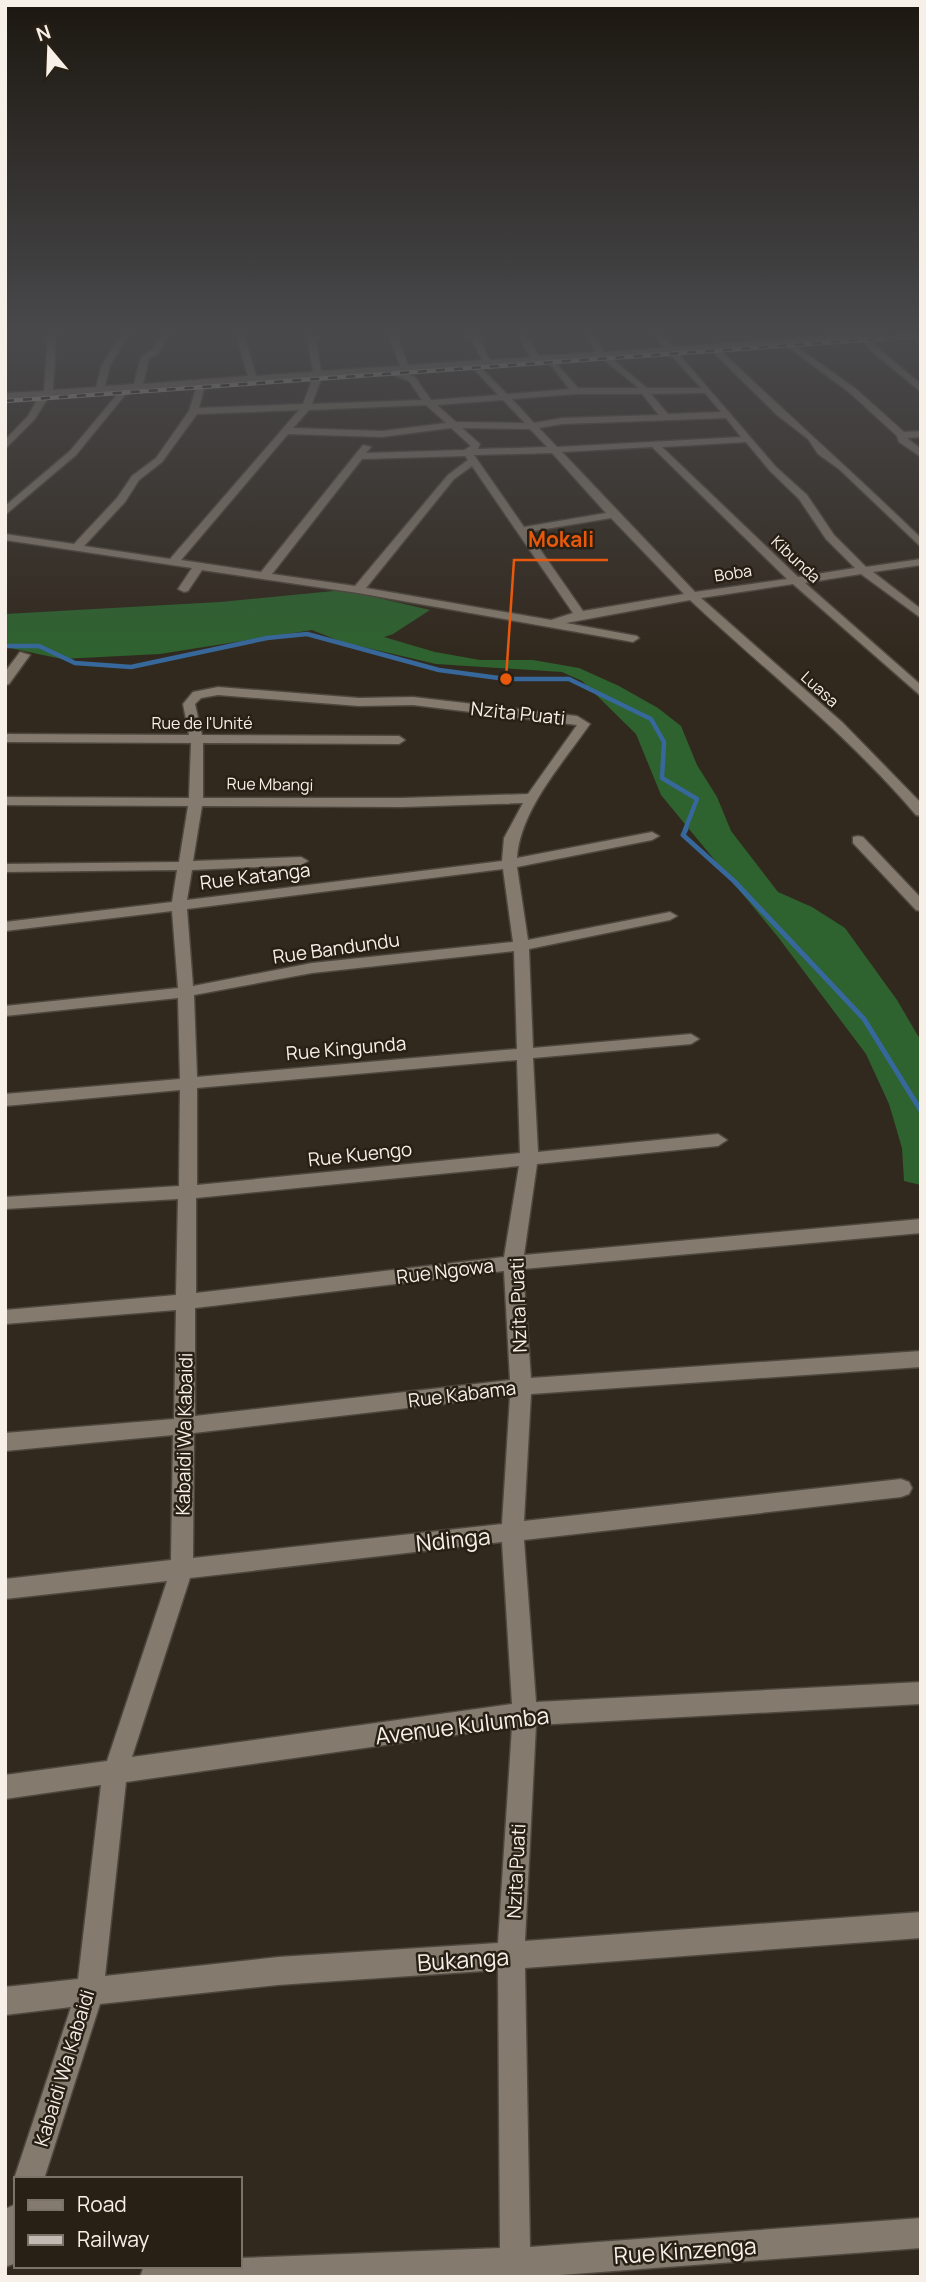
<svg xmlns="http://www.w3.org/2000/svg" width="926" height="2282" viewBox="0 0 926 2282" font-family="Manrope,sans-serif">
<style>
.forest{fill:#2e622f}
.lines{fill:none;stroke-linecap:round;stroke-linejoin:round}
.stream-far1{stroke:#37689b;stroke-width:4.5}
.stream{stroke:#37689b;stroke-width:5}
.minor-casing{stroke:#4e473e;stroke-width:3}
.minor{fill:#847a6d;fill-rule:evenodd}
.rail-casing{stroke:#c2bbb3;stroke-width:4.5}
.rail{stroke:#282015;stroke-width:2.5;stroke-dasharray:9;stroke-linecap:butt}
.labels{text-anchor:middle;dominant-baseline:central;stroke-width:5;stroke-linejoin:round;paint-order:stroke}
.far-street-label{font-size:16px;fill:#f6f0e9;stroke:#282015}
.street-label{font-size:19px;fill:#f6f0e9;stroke:#282015}
.near-street-label{font-size:23px;fill:#f6f0e9;stroke:#282015}
.leader{fill:none;stroke:#e8590c;stroke-width:2.5}
.callout-dot{fill:#e8590c;stroke:#282015;stroke-width:2.5}
.callout-label{font-size:21px;text-anchor:middle;font-weight:bold;fill:#e8590c;stroke:#282015;stroke-width:5;stroke-linejoin:round;paint-order:stroke}
</style>
<rect width="100%" height="100%" fill="#32291e"/>
<path class="forest" d="M 344,590 L 430,610 L 393,634 L 384,637 L 435,652 L 480,660 L 533,660 L 579,668 L 619,686 L 658,708 L 681,726 L 697,765 L 717,797 L 731,831 L 778,892 L 812,907 L 845,928 L 897,1000 L 921,1041 L 921,1185 L 904,1181 L 902,1148 L 889,1104 L 866,1054 L 778,937 L 661,795 L 636,734 L 582,681 L 562,672 L 436,664 L 342,642 L 312,630 L 160,654 L 62,659 L 5,647 L 5,614 L 220,602 Z"/>
<g class="lines">
<path class="stream-far1" d="M 5,646 L 39,646 L 75,663 L 131,667 L 267,638 L 307,634 L 439,670 L 506,679 L 569,679 L 651,719 L 664,742 L 662,778 L 697,799 L 685,830"/>
<path class="stream" d="M 686,829 L 683,835 L 734,881 L 864,1019 L 921,1111"/>
<g class="minor-casing">
<g id="minor">
<path d="M 48,335 L 56,335 L 53,390 L 96,387 L 102,365 L 121,335 L 129,335 L 110,365 L 105,386 L 134,384 L 141,357 L 152,350 L 161,335 L 169,335 L 158,354 L 149,358 L 143,384 L 248,376 L 236,335 L 244,335 L 256,376 L 313,372 L 307,335 L 315,335 L 321,371 L 400,366 L 389,335 L 397,335 L 408,365 L 482,360 L 469,335 L 477,335 L 490,360 L 530,357 L 518,335 L 526,335 L 539,356 L 596,352 L 585,335 L 593,335 L 604,352 L 664,348 L 653,335 L 662,335 L 673,347 L 838,335 L 884,335 L 871,338 L 875,346 L 921,384 L 921,392 L 869,349 L 863,339 L 794,345 L 856,389 L 904,432 L 921,431 L 921,437 L 907,438 L 921,449 L 921,457 L 899,442 L 897,436 L 850,393 L 784,344 L 719,349 C 786,413 854,473 921,538 L 921,547 L 839,469 L 818,454 L 808,439 L 777,415 L 710,349 L 677,352 L 776,467 L 807,495 L 834,535 L 866,567 L 921,559 L 921,565 L 873,572 L 921,609 L 921,618 L 861,574 L 805,583 L 921,685 L 921,696 L 793,584 L 701,598 L 843,723 L 921,803 L 921,816 L 916,815 C 848,735 766,671 690,600 L 566,623 L 637,636 L 639,638 L 633,642 L 358,593 L 202,570 L 188,591 L 184,592 L 178,589 L 192,568 L 5,540 L 5,534 L 74,544 L 117,498 L 132,476 L 156,458 L 189,411 L 197,385 L 140,389 L 125,395 L 76,455 L 5,515 L 5,506 L 70,451 L 120,391 L 50,395 L 34,420 L 5,449 L 5,440 L 28,416 L 39,396 L 5,399 L 5,393 L 44,391 ZM 668,352 L 701,388 L 647,388 L 612,359 L 617,356 ZM 602,358 L 635,385 L 638,388 L 578,388 L 555,362 ZM 548,361 L 569,389 L 507,394 L 481,368 ZM 471,366 L 498,395 L 431,400 L 415,377 L 404,373 ZM 394,371 L 394,375 L 409,381 L 422,400 L 312,404 L 322,377 ZM 313,377 L 303,404 L 199,408 L 204,389 L 217,384 ZM 705,393 L 721,412 L 668,414 L 651,394 ZM 576,394 L 642,394 L 659,415 L 562,418 L 534,423 L 512,399 ZM 503,400 L 525,423 L 456,422 L 437,405 ZM 426,405 L 446,423 L 382,431 L 293,428 L 309,410 ZM 299,410 L 170,559 L 84,546 L 125,502 L 139,480 L 162,462 L 197,414 ZM 726,418 L 741,437 L 557,447 L 539,428 L 562,424 ZM 451,428 L 471,446 L 464,450 L 366,453 L 371,447 L 363,445 L 261,572 L 181,560 L 288,434 L 382,437 ZM 462,428 L 530,429 L 547,447 L 478,449 L 480,444 ZM 746,442 L 770,471 L 799,499 L 826,539 L 855,568 L 798,577 L 662,447 ZM 652,447 L 787,579 L 695,592 L 562,452 ZM 552,453 L 606,513 L 524,527 L 474,455 ZM 465,456 L 468,460 L 448,475 L 355,586 L 272,574 L 362,459 ZM 472,466 L 573,613 L 551,620 L 366,588 L 454,479 ZM 611,518 L 684,594 L 583,611 L 528,532 Z"/>
<path d="M 908,335 L 917,335 L 921,338 L 921,345 Z"/>
<path d="M 20,652 L 30,655 L 9,684 L 5,685 L 5,672 Z"/>
<path d="M 218,687 L 359,698 L 413,697 L 577,716 L 590,724 C 563,763 520,810 517,858 L 652,832 L 659,836 L 652,840 L 517,867 L 528,940 L 670,912 L 677,916 L 670,920 L 529,949 L 533,1048 L 691,1034 L 699,1039 L 691,1044 L 533,1058 L 538,1152 L 718,1134 L 727,1140 L 718,1146 L 537,1164 L 524,1255 L 921,1219 L 921,1233 L 523,1269 L 531,1378 L 921,1351 L 921,1367 L 531,1394 L 524,1521 L 901,1479 L 909,1482 L 912,1488 L 909,1494 L 901,1497 L 524,1540 L 536,1702 L 921,1682 L 921,1704 L 536,1725 L 525,1941 L 921,1912 L 921,1938 L 525,1968 L 530,2247 L 921,2218 L 921,2248 L 534,2277 L 140,2277 L 144,2266 L 240,2266 L 240,2258 L 500,2248 L 498,1970 L 278,1985 L 100,2004 L 44,2179 L 16,2179 L 16,2183 L 14,2179 L 71,2007 L 5,2015 L 5,1987 L 78,1979 L 101,1785 L 5,1799 L 5,1775 L 107,1761 L 167,1581 L 5,1599 L 5,1579 L 171,1560 L 173,1435 L 5,1451 L 5,1433 L 174,1419 L 176,1310 L 5,1324 L 5,1310 L 176,1295 L 178,1199 L 5,1209 L 5,1197 L 179,1186 L 180,1090 L 5,1106 L 5,1094 L 180,1079 L 178,998 L 5,1016 L 5,1006 L 178,988 L 172,911 L 5,931 L 5,922 L 172,902 L 177,870 L 5,872 L 5,864 L 179,862 L 188,806 L 5,805 L 5,797 L 189,798 L 191,743 L 5,742 L 5,734 L 189,735 L 183,704 L 193,692 ZM 218,695 L 359,706 L 413,705 L 577,725 L 528,794 L 402,798 L 203,798 L 203,743 L 399,744 L 405,740 L 399,736 L 202,735 L 195,704 L 201,698 ZM 523,803 L 504,838 L 502,861 L 187,900 L 192,870 L 301,865 L 308,861 L 301,857 L 193,861 L 202,806 L 402,807 ZM 503,869 L 513,942 L 312,963 L 193,986 L 187,909 ZM 514,951 L 517,1049 L 197,1077 L 194,995 L 312,973 ZM 517,1060 L 520,1153 L 197,1185 L 197,1088 ZM 519,1166 L 504,1257 L 196,1293 L 196,1198 ZM 504,1271 L 510,1380 L 195,1416 L 195,1308 ZM 510,1396 L 502,1524 L 193,1558 L 194,1433 ZM 502,1542 L 512,1704 L 132,1757 L 190,1578 ZM 512,1727 L 498,1943 L 278,1957 L 105,1976 L 126,1782 Z"/>
<path d="M 858,836 L 863,837 L 921,898 L 921,911 L 916,910 L 853,843 L 853,837 Z"/>
<path d="M 16,2204 L 16,2263 L 5,2267 L 5,2209 Z"/>
</g>
</g>
<use href="#minor" class="minor"/>
<g class="rail-casing">
<path id="rail" d="M 5,401 L 921,336"/>
</g>
<use href="#rail" class="rail"/>
</g>
<linearGradient id="sky" x2="0" y2="1"><stop stop-color="#1c1710"/><stop offset="0.51" stop-color="#49494c"/><stop offset="1" stop-color="#49494c" stop-opacity="0"/></linearGradient>
<rect width="926" height="655" fill="url(#sky)"/>
<g class="labels">
<g class="far-street-label">
<text transform="translate(796 559) rotate(43)">Kibunda</text>
<text transform="translate(733 573) rotate(-9)">Boba</text>
<text transform="translate(820 689) rotate(42)">Luasa</text>
<text x="202" y="723">Rue de l'Unité</text>
<text transform="translate(270 784) rotate(1)">Rue Mbangi</text>
</g>
<g class="street-label">
<text transform="translate(518 713) rotate(6)">Nzita Puati</text>
<text transform="translate(255 876) rotate(-7)">Rue Katanga</text>
<text transform="translate(336 948) rotate(-8)">Rue Bandundu</text>
<text transform="translate(346 1048) rotate(-5)">Rue Kingunda</text>
<text transform="translate(360 1154) rotate(-6)">Rue Kuengo</text>
<text transform="translate(445 1271) rotate(-7)">Rue Ngowa</text>
<text transform="translate(518 1305) rotate(-92)">Nzita Puati</text>
<text transform="translate(462 1394) rotate(-7)">Rue Kabama</text>
<text transform="translate(184 1434) rotate(-89)">Kabaidi Wa Kabaidi</text>
<text transform="translate(516 1871) rotate(-87)">Nzita Puati</text>
<text transform="translate(64 2068) rotate(-73)">Kabaidi Wa Kabaidi</text>
</g>
<g class="near-street-label">
<text transform="translate(453 1539) rotate(-6)">Ndinga</text>
<text transform="translate(462 1725) rotate(-7)">Avenue Kulumba</text>
<text transform="translate(463 1959) rotate(-4)">Bukanga</text>
<text transform="translate(685 2250) rotate(-4)">Rue Kinzenga</text>
</g>
</g>
<path class="leader" d="M506 679L514 560H608"/>
<circle class="callout-dot" cx="506" cy="679" r="7"/>
<g class="callout-label">
<text x="561" y="547">Mokali</text>
</g>
<rect width="926" height="2282" fill="none" stroke="#f6f0e9" stroke-width="14"/>
<rect x="14" y="2177" width="228" height="91" fill="#282015" stroke="#7a736a" stroke-width="2"/>
<rect x="28" y="2200" width="35" height="10" fill="#847a6d" stroke="#7a736a" stroke-width="2"/>
<text x="77" y="2212" font-size="21" fill="#f6f0e9">Road</text>
<rect x="28" y="2235" width="35" height="10" fill="#c2bbb3" stroke="#7a736a" stroke-width="2"/>
<text x="77" y="2247" font-size="21" fill="#f6f0e9">Railway</text>
<g transform="translate(49 49) rotate(341)" stroke="#282015" stroke-width="5" paint-order="stroke">
<path d="M0-5L12 26L0 18L-12 26Z" fill="#f6f0e9"/>
<text y="-10" font-size="19" font-weight="bold" text-anchor="middle" fill="#f6f0e9">N</text>
</g>
</svg>
